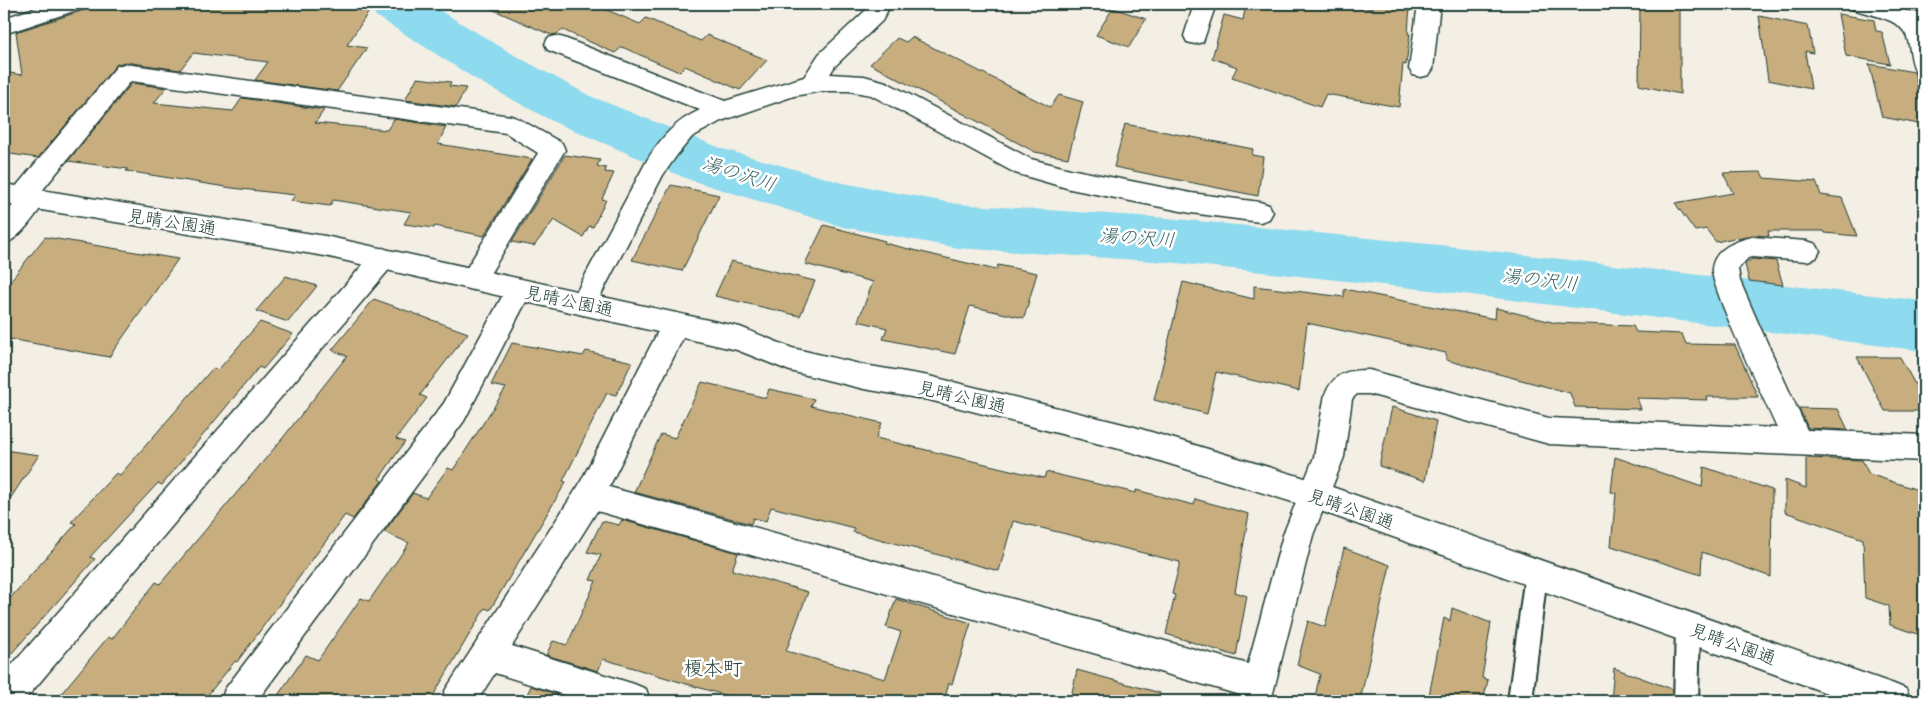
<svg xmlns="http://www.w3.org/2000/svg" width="1928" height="705" viewBox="0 0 1928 705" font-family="Caveat,'Klee One',sans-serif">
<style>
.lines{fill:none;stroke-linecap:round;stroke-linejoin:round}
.river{fill:#8edaee;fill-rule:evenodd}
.building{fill:#c8ae7f;stroke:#1f3d34}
.lane-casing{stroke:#1f3d34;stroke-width:4}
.street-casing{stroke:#1f3d34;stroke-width:3}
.secondary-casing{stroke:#1f3d34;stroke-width:3}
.lane{fill:#fff;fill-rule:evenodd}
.street{fill:#fff;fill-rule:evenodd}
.secondary{fill:#fff;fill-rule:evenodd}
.labels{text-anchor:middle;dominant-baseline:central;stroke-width:5;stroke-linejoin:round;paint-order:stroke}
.street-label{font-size:18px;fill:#1f3d34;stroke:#fff}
.water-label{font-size:19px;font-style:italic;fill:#3b6462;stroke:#fff}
.quarter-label{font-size:20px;fill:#1f3d34;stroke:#fff}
</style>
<rect width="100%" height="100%" fill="#f4efe5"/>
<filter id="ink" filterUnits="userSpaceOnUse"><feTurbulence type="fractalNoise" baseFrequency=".02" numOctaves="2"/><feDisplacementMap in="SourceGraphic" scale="10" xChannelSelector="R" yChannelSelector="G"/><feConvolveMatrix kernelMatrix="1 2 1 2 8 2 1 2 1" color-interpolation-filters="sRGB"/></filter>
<g filter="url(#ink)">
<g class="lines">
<path class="river" d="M 369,4 L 429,4 L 516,56 L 590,96 L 723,149 L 843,183 L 958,204 L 1167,218 L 1439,245 L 1924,301 L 1924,351 L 1439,291 L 1167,262 L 958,248 L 843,227 L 690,180 L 554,122 L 480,82 L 376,16 Z"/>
</g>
<g class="building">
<path d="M 103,4 L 327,4 L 370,10 L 347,45 L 367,48 L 337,91 L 255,80 L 268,62 L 193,53 L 180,70 L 125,62 L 117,64 L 38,158 L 4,153 L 4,72 L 22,75 L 16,32 Z"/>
<path d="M 480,4 L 593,4 L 640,24 L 646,18 L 701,41 L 707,35 L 767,60 L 740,90 L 685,66 L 679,72 L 622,47 L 615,53 L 563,30 L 557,34 L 551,35 Z"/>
<path d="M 1246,4 L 1344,4 L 1373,9 L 1373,4 L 1410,4 L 1408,34 L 1410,34 L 1406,65 L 1403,64 L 1399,107 L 1326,94 L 1320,107 L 1232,77 L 1237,67 L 1212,58 L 1224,15 L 1243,20 Z"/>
<path d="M 1640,4 L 1680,4 L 1680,94 L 1639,85 Z"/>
<path d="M 1113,8 L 1146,19 L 1129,47 L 1096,35 Z"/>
<path d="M 1838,14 L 1874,20 L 1876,31 L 1882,32 L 1890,64 L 1846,56 Z"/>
<path d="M 1759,16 L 1808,26 L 1813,53 L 1805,51 L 1811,89 L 1768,80 Z"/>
<path d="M 912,37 L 1050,107 L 1059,95 L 1083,102 L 1068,158 L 1035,152 L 870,64 L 897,38 L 906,42 Z"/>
<path d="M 1869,64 L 1914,72 L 1924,112 L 1924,125 L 1882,117 Z"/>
<path d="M 417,78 L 451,82 L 449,86 L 466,88 L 456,107 L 405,100 Z"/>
<path d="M 132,83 L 166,88 L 154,103 L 233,111 L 242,98 L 324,110 L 315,123 L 387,130 L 394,119 L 446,127 L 438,144 L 532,159 L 484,236 L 435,226 L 434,228 L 404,224 L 411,212 L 333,200 L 330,206 L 291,201 L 295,195 L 232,188 L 126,171 L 128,169 L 68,161 Z"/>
<path d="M 1125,124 L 1253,149 L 1252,155 L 1263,157 L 1258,196 L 1114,167 Z"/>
<path d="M 565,155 L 600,160 L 597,166 L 606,168 L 605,172 L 614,173 L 602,199 L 606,200 L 593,227 L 589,226 L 583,237 L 554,220 L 534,246 L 512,242 Z"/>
<path d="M 1761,172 L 1764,178 L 1816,182 L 1821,195 L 1842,198 L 1857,236 L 1825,233 L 1824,231 L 1768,231 L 1769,236 L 1752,235 L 1738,239 L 1738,237 L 1716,242 L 1706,229 L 1695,231 L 1675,203 L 1733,193 L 1723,173 Z"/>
<path d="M 671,185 L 719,195 L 682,271 L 632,260 Z"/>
<path d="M 824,225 L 885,241 L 884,243 L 996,270 L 998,265 L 1037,273 L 1024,318 L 970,306 L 955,354 L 883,339 L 887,328 L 858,321 L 873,282 L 805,264 Z"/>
<path d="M 45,237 L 178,259 L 109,357 L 4,338 L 4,289 Z"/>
<path d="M 1752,259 L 1776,261 L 1783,285 L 1749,281 L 1745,264 Z"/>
<path d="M 731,261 L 815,281 L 800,316 L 715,296 Z"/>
<path d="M 286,276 L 317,286 L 288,322 L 256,311 Z"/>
<path d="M 1183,282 L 1254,299 L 1254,286 L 1344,297 L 1344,289 L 1495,319 L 1496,308 L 1556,323 L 1633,326 L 1636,332 L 1682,334 L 1686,344 L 1735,345 L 1758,397 L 1706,397 L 1707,400 L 1637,398 L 1641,409 L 1575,407 L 1570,393 L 1446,360 L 1446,353 L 1307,323 L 1299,391 L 1216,372 L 1207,414 L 1154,400 Z"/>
<path d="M 374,299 L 468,333 L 420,395 L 427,398 L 396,439 L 405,442 L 379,479 L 382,481 L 353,519 L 345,515 L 237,662 L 235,661 L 203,701 L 55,701 L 108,637 L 112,639 L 156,582 L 160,584 L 282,439 L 347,356 L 332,350 Z"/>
<path d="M 260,322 L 293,334 L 263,369 L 259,367 L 162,485 L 158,483 L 90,557 L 95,559 L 4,662 L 4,605 L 76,524 L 71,522 L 116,473 L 120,475 L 213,368 L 218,370 Z"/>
<path d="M 512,343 L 583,356 L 586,351 L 632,362 L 616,395 L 607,393 L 563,481 L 566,482 L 490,610 L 485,608 L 430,701 L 274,701 L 306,655 L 318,660 L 361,598 L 369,601 L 409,543 L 384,532 L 413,493 L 426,498 L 448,468 L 453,470 L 506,388 L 491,385 Z"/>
<path d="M 1857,357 L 1900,357 L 1924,401 L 1924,411 L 1885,411 Z"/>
<path d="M 702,382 L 766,398 L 769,389 L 814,399 L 811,406 L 882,423 L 876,438 L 1044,478 L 1046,472 L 1136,493 L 1136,490 L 1194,505 L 1195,499 L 1249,514 L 1235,592 L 1247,596 L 1236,656 L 1166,634 L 1175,595 L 1172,594 L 1180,562 L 1013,521 L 999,571 L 853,532 L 854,528 L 771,507 L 766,521 L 753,518 L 751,524 L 634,492 L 661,434 L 675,438 Z"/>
<path d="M 1392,407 L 1436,421 L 1425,481 L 1379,466 Z"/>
<path d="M 1799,408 L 1838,409 L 1848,430 L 1808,428 Z"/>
<path d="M 4,450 L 39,455 L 4,508 Z"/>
<path d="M 1615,457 L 1702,487 L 1704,467 L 1772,490 L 1771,577 L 1702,552 L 1701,575 L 1611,546 L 1616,493 L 1611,492 Z"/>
<path d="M 1806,458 L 1862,460 L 1869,474 L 1921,491 L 1924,567 L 1924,636 L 1890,625 L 1889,606 L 1865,598 L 1863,539 L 1785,512 L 1785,480 L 1806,488 Z"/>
<path d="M 622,520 L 738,553 L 732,570 L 808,592 L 786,651 L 885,679 L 901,632 L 886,627 L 896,599 L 971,623 L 952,684 L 949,683 L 944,701 L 744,701 L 603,659 L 598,671 L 546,655 L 553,641 L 567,645 L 596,581 L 590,580 L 601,555 L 587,552 L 602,521 L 619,525 Z"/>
<path d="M 1344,548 L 1390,565 L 1360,701 L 1314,701 L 1320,674 L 1297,665 L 1308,621 L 1325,627 Z"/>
<path d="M 1452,608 L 1491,623 L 1482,678 L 1488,680 L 1483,701 L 1428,701 L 1444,618 L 1450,621 Z"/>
<path d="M 1614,668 L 1672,689 L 1672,701 L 1611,701 Z"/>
<path d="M 1077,670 L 1160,693 L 1159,701 L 1070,701 Z"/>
<path d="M 531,686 L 578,701 L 524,701 Z"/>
</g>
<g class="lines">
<g class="lane-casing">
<g id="lane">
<path d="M 1536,563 L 1544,566 L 1547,574 L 1532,701 L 1508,701 L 1525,574 L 1528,566 Z"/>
<path d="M 1688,616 L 1696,620 L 1700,628 L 1698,701 L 1674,701 L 1676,628 L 1680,620 Z"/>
</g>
</g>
<g class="street-casing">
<g id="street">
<path d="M 48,4 L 83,4 L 80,9 L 4,34 L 4,18 Z"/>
<path d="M 869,4 L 891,4 L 882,21 L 835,66 L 830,74 L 864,76 L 886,82 L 1031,159 L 1070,169 L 1191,193 L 1260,202 L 1269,205 L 1273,212 L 1269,219 L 1260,222 L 1191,213 L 1070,189 L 1015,173 L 871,95 L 849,91 L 822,91 L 794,96 L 721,121 L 692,137 L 677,155 L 663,175 L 592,312 L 583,315 L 574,312 L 570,304 L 646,162 C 660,139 675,121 700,110 L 548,50 L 545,44 L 548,38 L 556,36 L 564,38 L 725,101 L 804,77 L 819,54 L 865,11 Z"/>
<path d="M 1194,4 L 1216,4 L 1203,42 L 1195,44 L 1187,42 L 1184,36 Z"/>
<path d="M 1418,4 L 1440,4 L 1433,69 L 1429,75 L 1421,77 L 1413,75 L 1409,69 Z"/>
<path d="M 1849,4 L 1884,4 L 1908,11 L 1924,13 L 1924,74 L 1916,72 C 1910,61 1911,49 1907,37 C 1900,18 1870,15 1852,9 Z"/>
<path d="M 125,64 L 511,116 L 519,119 L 562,143 L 565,150 L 482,287 L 473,290 L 464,287 L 460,279 L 538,153 L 506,133 L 131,81 L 41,192 L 46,199 C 38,213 19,240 4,244 L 4,216 L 14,204 L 9,197 L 13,190 L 117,66 Z"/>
<path d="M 1752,237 L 1807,241 L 1816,244 L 1820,251 L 1816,258 L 1807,261 L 1752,257 L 1748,258 L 1738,269 L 1740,281 L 1760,327 L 1807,430 L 1924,435 L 1924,461 L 1549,444 L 1369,394 L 1357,394 L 1352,399 L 1344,457 L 1313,535 L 1271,701 L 1239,701 L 1240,695 L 597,511 L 512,646 L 634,684 L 646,689 L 650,701 L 583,701 L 495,673 L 477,701 L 441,701 L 446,689 L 579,485 L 666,316 L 676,313 L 686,316 L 690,324 L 609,487 L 1248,664 L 1283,535 L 1314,457 L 1325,394 C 1335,372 1347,370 1369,370 L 1549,418 L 1777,428 C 1767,405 1709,285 1712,268 C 1715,248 1736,241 1752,237 Z"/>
<path d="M 383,248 L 392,252 L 396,259 L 392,266 L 24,701 L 4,701 L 4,674 L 374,252 Z"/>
<path d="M 519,279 L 528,282 L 532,290 L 464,421 L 257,701 L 221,701 L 225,689 L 444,403 L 510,282 Z"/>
</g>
</g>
<g class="secondary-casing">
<path id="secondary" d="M 4,184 L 325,236 L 740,327 L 792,348 L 864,365 L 929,376 L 1131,426 L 1315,481 L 1894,684 L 1906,689 L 1911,701 L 1849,701 L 1315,509 L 1131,452 L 929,400 L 864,389 L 790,371 L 737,350 L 325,256 L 4,204 Z"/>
</g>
<use href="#lane" class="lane"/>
<use href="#street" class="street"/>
<use href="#secondary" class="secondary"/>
</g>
</g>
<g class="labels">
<g class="street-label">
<text transform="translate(172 222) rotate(9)">見晴公園通</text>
<text transform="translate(569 301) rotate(12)">見晴公園通</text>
<text transform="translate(962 397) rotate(13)">見晴公園通</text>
<text transform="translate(1351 509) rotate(19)">見晴公園通</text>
<text transform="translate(1733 644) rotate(20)">見晴公園通</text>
</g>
<g class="water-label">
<text transform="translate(739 174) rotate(18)">湯の沢川</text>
<text transform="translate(1137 238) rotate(4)">湯の沢川</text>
<text transform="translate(1540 280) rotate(7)">湯の沢川</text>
</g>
<g class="quarter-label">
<text x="713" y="668">榎本町</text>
</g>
</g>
<rect width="1928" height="705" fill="none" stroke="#fff" stroke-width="20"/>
<rect x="10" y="10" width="1908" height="685" fill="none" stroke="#1f3d34" stroke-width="2" filter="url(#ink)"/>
</svg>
